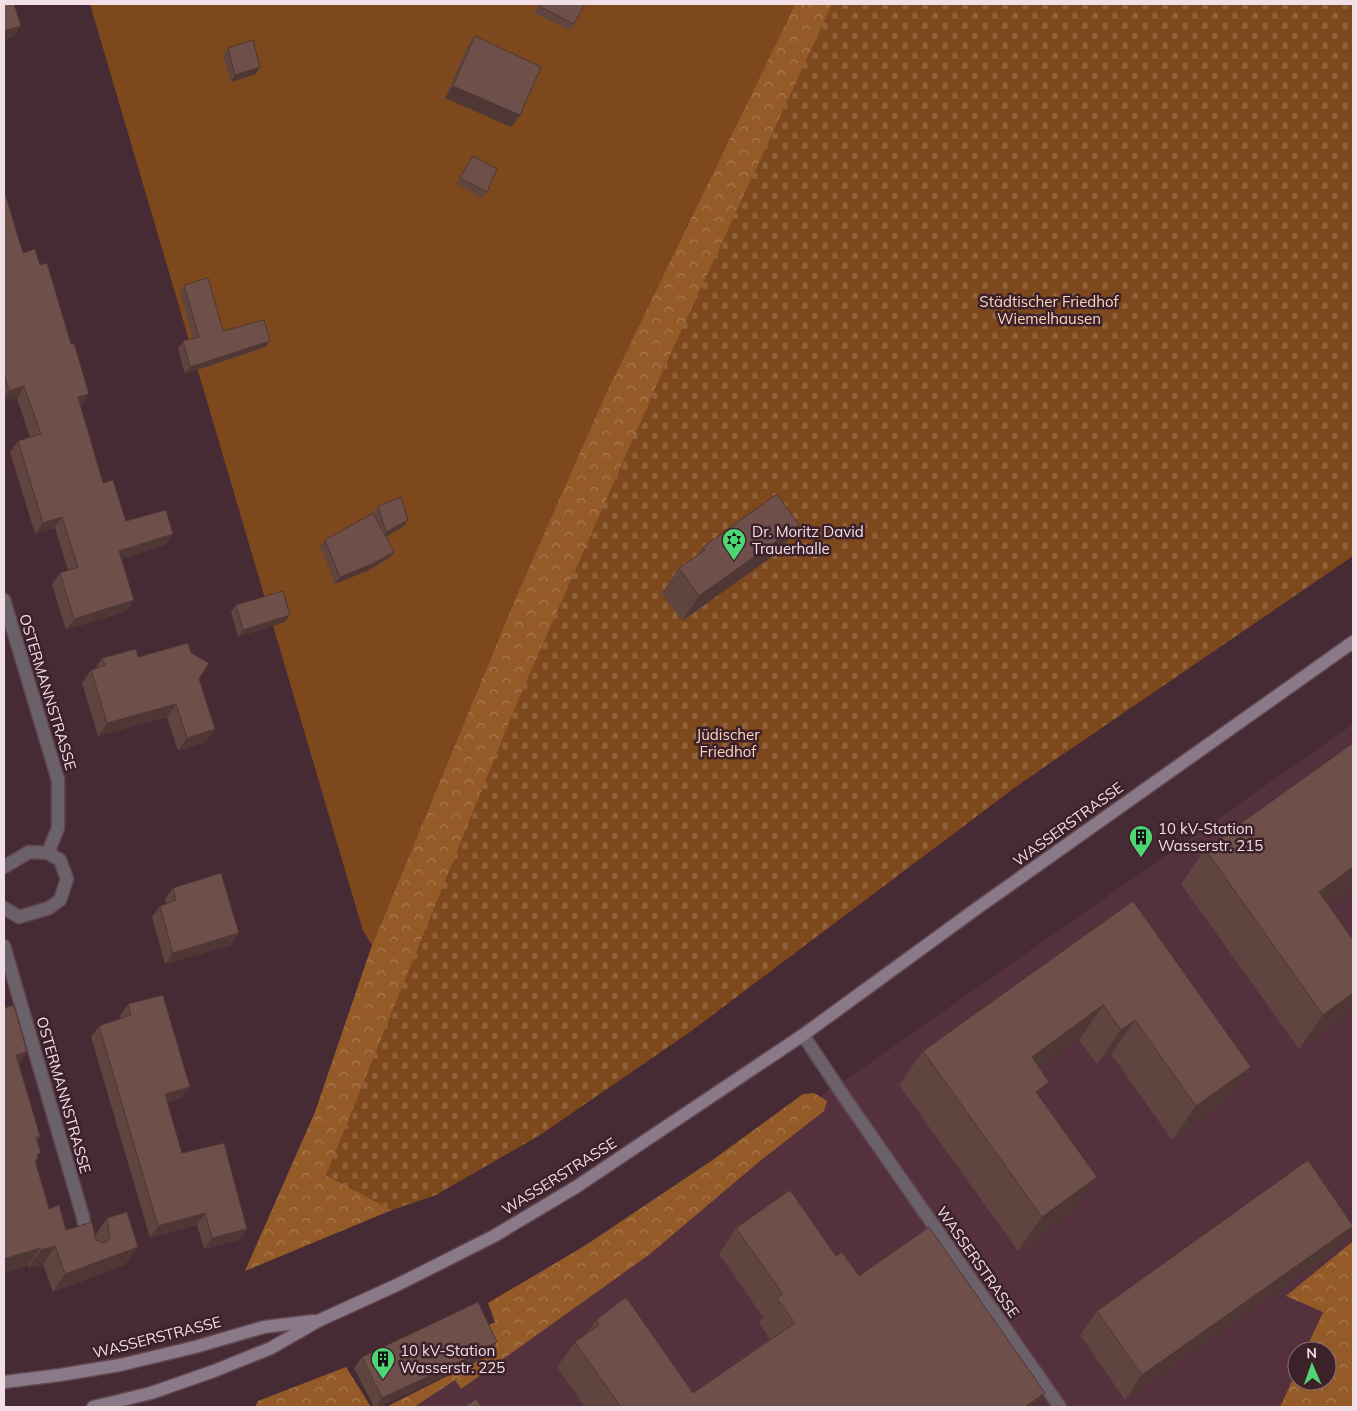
<svg xmlns="http://www.w3.org/2000/svg" width="1357" height="1411" viewBox="0 0 1357 1411" font-family="Mulish,sans-serif">
<style>
.built{fill:#54313d}
.forest{fill:url(#forest-crowns)}
.cemetery{fill:url(#cemetery-stones)}
.garden{fill:#7d491c}
.lines{fill:none;stroke-linecap:round;stroke-linejoin:round}
.street-casing{stroke:#624750;stroke-width:15}
.secondary-casing{stroke:#624750;stroke-width:15}
.street{stroke:#6b616a;stroke-width:12}
.secondary{stroke:#8a7989;stroke-width:12}
.wall{fill:#5f4440}
.shaded-wall{fill:#4e3734}
.building{fill:#6f4f4a;stroke:#4e3734}
.labels{text-anchor:middle;dominant-baseline:central;stroke-width:5;stroke-linejoin:round;paint-order:stroke}
.park-label{font-size:15px;fill:#f9d6bc;stroke:#3c202a}
.poi-label{font-size:15px;fill:#f2dfe5;stroke:#3c202a;text-anchor:start}
.street-label{font-size:15px;fill:#f2dfe5;stroke:#3c202a}
</style>
<defs>
<pattern id="forest-crowns" width="20" height="18" patternUnits="userSpaceOnUse" patternTransform="scale(1.25)"><rect width="20" height="18" fill="#945b29"/><path d="M2 6a3 3 0 1 1 6 0M12 15a3 3 0 1 1 6 0" fill="none" stroke="#a97a52"/></pattern>
<pattern id="cemetery-stones" width="16" height="16" patternUnits="userSpaceOnUse" patternTransform="scale(1.25)"><rect width="16" height="16" fill="#7d491c"/><path d="M2 7V4a2 2 0 0 1 4 0v3zM10 15v-3a2 2 0 0 1 4 0v3z" fill="#90633d"/></pattern>
</defs>
<rect width="100%" height="100%" fill="#462a34"/>
<path class="built" d="M 1353,724 L 1353,1244 L 1305,1351 L 1297,1351 L 1297,1370 L 1280,1407 L 398,1407 L 497,1354 L 799,1110 L 867,1065 Z"/>
<g class="forest">
<path d="M 795,4 L 861,4 L 326,1175 L 392,1210 L 245,1271 L 315,1112 L 372,945 L 518,592 L 606,393 Z"/>
<path d="M 814,1093 L 827,1101 L 824,1111 L 760,1161 L 650,1254 L 461,1389 L 455,1380 L 414,1407 L 386,1407 L 493,1353 L 483,1328 L 495,1322 L 488,1303 L 586,1245 L 714,1159 L 803,1094 Z"/>
<path d="M 1353,1241 L 1353,1407 L 1280,1407 L 1297,1370 L 1297,1381 L 1327,1381 L 1327,1351 L 1305,1351 L 1323,1312 L 1286,1296 Z"/>
<path d="M 346,1367 L 371,1407 L 255,1407 L 258,1401 Z"/>
</g>
<path class="cemetery" d="M 832,4 L 1353,4 L 1353,556 L 1021,783 L 690,1032 L 540,1135 L 436,1195 L 392,1210 L 326,1175 L 519,698 L 669,357 Z"/>
<path class="garden" d="M 90,4 L 795,4 L 606,393 L 518,592 L 372,945 L 363,931 Z"/>
<g class="lines">
<g class="street-casing">
<g id="street">
<path d="M 4,600 L 58,780 L 58,828 L 48,853"/>
<path d="M 4,867 L 29,852 L 48,853 L 60,860 L 67,879 L 60,900 L 49,908 L 19,917 L 4,908"/>
<path d="M 4,946 L 83,1217 L 87,1240"/>
<path d="M 803,1035 L 847,1101 L 1060,1407"/>
</g>
</g>
<g class="secondary-casing">
<g id="secondary">
<path d="M 4,1382 L 60,1375 L 120,1365 L 195,1347 L 264,1327 L 313,1321"/>
<path d="M 93,1407 L 151,1393 L 214,1371 L 271,1348 L 318,1321 L 399,1284 L 494,1236 L 576,1187 L 803,1035 L 976,909 L 1353,642"/>
</g>
</g>
<use href="#street" class="street"/>
<use href="#secondary" class="secondary"/>
</g>
<g class="wall">
<path d="M 539,4 L 585,4 L 574,24 L 570,30 L 534,13 Z"/>
<path d="M 475,36 L 520,115 L 511,127 L 445,98 L 467,48 Z"/>
<path d="M 228,48 L 260,67 L 256,74 L 231,82 L 223,55 Z"/>
<path d="M 473,156 L 487,192 L 482,198 L 456,184 Z"/>
<path d="M 4,190 L 23,253 L 40,265 L 71,344 L 89,394 L 81,405 L 80,405 L 103,483 L 126,521 L 173,534 L 165,545 L 121,559 L 134,600 L 126,611 L 66,630 L 52,584 L 60,573 L 68,570 L 55,528 L 35,534 L 10,452 L 18,441 L 30,437 L 17,398 L 4,401 Z"/>
<path d="M 184,285 L 223,331 L 270,341 L 265,347 L 185,374 L 178,348 L 183,341 L 193,339 L 180,292 Z"/>
<path d="M 378,506 L 408,520 L 403,527 L 386,537 L 394,552 L 389,558 L 367,571 L 335,584 L 320,546 L 325,540 L 373,513 Z"/>
<path d="M 703,547 L 781,550 L 682,621 L 662,593 L 679,568 L 697,555 Z"/>
<path d="M 236,605 L 285,622 L 238,637 L 231,612 Z"/>
<path d="M 138,657 L 199,679 L 215,729 L 205,742 L 178,751 L 167,717 L 98,736 L 82,683 L 91,670 L 95,669 L 102,658 Z"/>
<path d="M 1205,849 L 1346,897 L 1335,897 L 1327,903 L 1353,940 L 1353,1010 L 1299,1049 L 1181,884 Z"/>
<path d="M 173,888 L 239,933 L 231,945 L 165,964 L 152,917 L 160,906 L 166,904 L 165,899 Z"/>
<path d="M 1133,901 L 1227,1101 L 1172,1140 L 1111,1054 L 1097,1064 L 1079,1040 L 1040,1068 L 1049,1082 L 1039,1096 L 1073,1211 L 1018,1251 L 899,1085 L 923,1051 Z"/>
<path d="M 128,1004 L 181,1098 L 167,1102 L 182,1153 L 247,1229 L 239,1240 L 204,1249 L 197,1225 L 150,1238 L 91,1037 L 99,1026 L 121,1019 L 120,1016 Z"/>
<path d="M 4,1008 L 27,1052 L 19,1064 L 40,1136 L 37,1141 L 38,1157 L 36,1163 L 49,1209 L 66,1230 L 95,1236 L 107,1218 L 125,1265 L 53,1292 L 43,1264 L 28,1268 L 28,1266 Z"/>
<path d="M 736,1228 L 836,1256 L 859,1276 L 1035,1407 L 585,1407 L 557,1367 L 575,1342 L 586,1334 L 596,1320 L 693,1393 L 770,1339 L 759,1323 L 763,1317 L 719,1254 Z"/>
<path d="M 1336,1250 L 1125,1400 L 1080,1335 L 1097,1311 Z"/>
<path d="M 497,1342 L 489,1353 L 460,1369 L 379,1407 L 374,1407 L 354,1368 L 362,1357 Z"/>
</g>
<g class="shaded-wall">
<path d="M 21,26 L 13,38 L 4,40 L 4,31 Z"/>
<path d="M 260,67 L 256,74 L 231,82 L 235,75 Z"/>
<path d="M 453,86 L 520,115 L 511,127 L 445,98 Z"/>
<path d="M 270,341 L 265,347 L 185,374 L 190,367 Z"/>
<path d="M 24,386 L 17,398 L 4,401 L 4,398 L 9,391 Z"/>
<path d="M 89,394 L 81,405 L 70,408 L 78,397 Z"/>
<path d="M 62,517 L 55,528 L 35,534 L 43,523 Z"/>
<path d="M 408,520 L 403,527 L 381,539 L 386,532 Z"/>
<path d="M 799,525 L 781,550 L 682,621 L 699,596 Z"/>
<path d="M 173,534 L 165,545 L 111,563 L 119,551 Z"/>
<path d="M 394,552 L 389,558 L 367,571 L 335,584 L 340,577 Z"/>
<path d="M 134,600 L 126,611 L 66,630 L 74,619 Z"/>
<path d="M 290,615 L 285,622 L 238,637 L 243,630 Z"/>
<path d="M 176,704 L 167,717 L 98,736 L 107,723 Z"/>
<path d="M 215,729 L 205,742 L 178,751 L 187,738 Z"/>
<path d="M 1353,867 L 1353,886 L 1346,897 L 1335,897 L 1295,926 L 1319,892 Z"/>
<path d="M 239,933 L 231,945 L 165,964 L 173,953 Z"/>
<path d="M 1353,993 L 1353,1010 L 1299,1049 L 1323,1015 Z"/>
<path d="M 1103,1005 L 1079,1040 L 1008,1091 L 1032,1057 Z"/>
<path d="M 1135,1020 L 1111,1054 L 1097,1064 L 1121,1030 Z"/>
<path d="M 27,1052 L 15,1070 L 16,1055 Z"/>
<path d="M 1251,1067 L 1227,1101 L 1172,1140 L 1196,1106 Z"/>
<path d="M 1049,1082 L 1025,1116 L 1036,1092 Z"/>
<path d="M 190,1087 L 181,1098 L 157,1106 L 165,1094 Z"/>
<path d="M 1097,1177 L 1073,1211 L 1018,1251 L 1042,1217 Z"/>
<path d="M 205,1213 L 197,1225 L 150,1238 L 158,1226 Z"/>
<path d="M 1353,1226 L 1336,1250 L 1125,1400 L 1142,1375 Z"/>
<path d="M 247,1229 L 239,1240 L 204,1249 L 212,1238 Z"/>
<path d="M 55,1246 L 43,1264 L 28,1268 L 41,1250 Z"/>
<path d="M 138,1247 L 125,1265 L 53,1292 L 65,1274 Z"/>
<path d="M 40,1248 L 28,1266 L 4,1273 L 4,1259 Z"/>
<path d="M 497,1342 L 489,1353 L 460,1369 L 379,1407 L 376,1407 L 382,1398 Z"/>
<path d="M 1045,1393 L 1035,1407 L 1025,1407 Z"/>
</g>
<g class="building">
<path d="M 4,4 L 14,4 L 21,26 L 4,31 Z"/>
<path d="M 540,4 L 585,4 L 574,24 L 539,6 Z"/>
<path d="M 475,36 L 541,67 L 520,115 L 453,86 Z"/>
<path d="M 253,40 L 260,67 L 235,75 L 228,48 Z"/>
<path d="M 473,156 L 497,169 L 487,192 L 460,178 Z"/>
<path d="M 4,190 L 23,253 L 35,249 L 40,265 L 47,263 L 71,344 L 74,343 L 89,394 L 78,397 L 103,483 L 113,480 L 126,521 L 166,510 L 173,534 L 119,551 L 134,600 L 74,619 L 60,573 L 78,567 L 62,517 L 43,523 L 18,441 L 41,434 L 24,386 L 9,391 L 4,373 Z"/>
<path d="M 208,278 L 223,331 L 264,320 L 270,341 L 190,367 L 183,341 L 199,337 L 184,285 Z"/>
<path d="M 777,494 L 799,525 L 699,596 L 679,568 L 705,550 L 703,547 Z"/>
<path d="M 401,497 L 408,520 L 386,532 L 378,506 Z"/>
<path d="M 373,513 L 394,552 L 372,564 L 340,577 L 325,540 Z"/>
<path d="M 283,591 L 290,615 L 243,630 L 236,605 Z"/>
<path d="M 188,643 L 191,653 L 209,663 L 199,679 L 215,729 L 187,738 L 176,704 L 107,723 L 91,670 L 105,665 L 102,658 L 136,649 L 138,657 Z"/>
<path d="M 1353,743 L 1353,867 L 1319,892 L 1353,940 L 1353,993 L 1323,1015 L 1205,849 Z"/>
<path d="M 221,873 L 239,933 L 173,953 L 160,906 L 176,900 L 173,888 Z"/>
<path d="M 1133,901 L 1251,1067 L 1196,1106 L 1135,1020 L 1121,1030 L 1103,1005 L 1032,1057 L 1049,1082 L 1036,1092 L 1097,1177 L 1042,1217 L 923,1051 Z"/>
<path d="M 163,995 L 190,1087 L 165,1094 L 182,1153 L 224,1143 L 247,1229 L 212,1238 L 205,1213 L 158,1226 L 99,1026 L 131,1015 L 128,1004 Z"/>
<path d="M 14,1005 L 27,1052 L 16,1055 L 40,1136 L 36,1137 L 41,1153 L 37,1154 L 38,1159 L 35,1160 L 49,1209 L 59,1205 L 66,1230 L 92,1222 L 96,1240 L 104,1243 L 107,1242 L 110,1237 L 107,1218 L 127,1212 L 138,1247 L 65,1274 L 55,1246 L 41,1250 L 40,1248 L 4,1259 L 4,1008 Z"/>
<path d="M 1308,1160 L 1353,1226 L 1142,1375 L 1097,1311 Z"/>
<path d="M 790,1190 L 836,1256 L 842,1252 L 859,1276 L 929,1227 L 1045,1393 L 1025,1407 L 621,1407 L 575,1342 L 599,1325 L 596,1320 L 626,1297 L 693,1393 L 795,1323 L 777,1298 L 783,1294 L 736,1228 Z"/>
<path d="M 478,1302 L 497,1342 L 468,1358 L 382,1398 L 362,1357 Z"/>
<path d="M 476,1399 L 482,1407 L 464,1407 Z"/>
</g>
<defs>
<g id="synagogue-pin" transform="scale(1.25)"><path d="M0 17L-7.5 6A9.5 9.5 0 1 1 7.5 6Z" fill="#4ed675" stroke="#3c202a"/><path d="M0-6.5L5.6 3.2H-5.6ZM0 6.5L5.6-3.2H-5.6Z" fill="#111"/></g>
<g id="building-pin" transform="scale(1.25)"><path d="M0 17L-7.5 6A9.5 9.5 0 1 1 7.5 6Z" fill="#4ed675" stroke="#3c202a"/><path d="M-4-6H4V6H1V3H-1V6H-4ZM-2.5-4.3h1.7v1.8h-1.7ZM.8-4.3h1.7v1.8H.8ZM-2.5-1h1.7V.8h-1.7ZM.8-1h1.7V.8H.8Z" fill="#111"/></g>
</defs>
<g fill-rule="evenodd">
<use href="#synagogue-pin" x="734" y="540"/>
<use href="#building-pin" x="1141" y="837"/>
<use href="#building-pin" x="383" y="1359"/>
</g>
<g class="labels">
<g class="park-label">
<text x="1049" y="301">Städtischer Friedhof<tspan x="1049" dy="17">Wiemelhausen</tspan></text>
<text x="728" y="734">Jüdischer<tspan x="728" dy="17">Friedhof</tspan></text>
</g>
<g class="poi-label">
<text x="752" y="531">Dr. Moritz David<tspan x="752" dy="17">Trauerhalle</tspan></text>
<text x="1158" y="828">10 kV-Station<tspan x="1158" dy="17">Wasserstr. 215</tspan></text>
<text x="400" y="1350">10 kV-Station<tspan x="400" dy="17">Wasserstr. 225</tspan></text>
</g>
<g class="street-label">
<text transform="translate(48 692) rotate(73)">OSTERMANNSTRASSE</text>
<text transform="translate(1068 824) rotate(-36)">WASSERSTRASSE</text>
<text transform="translate(64 1095) rotate(74)">OSTERMANNSTRASSE</text>
<text transform="translate(559 1176) rotate(-32)">WASSERSTRASSE</text>
<text transform="translate(978 1262) rotate(55)">WASSERSTRASSE</text>
<text transform="translate(157 1337) rotate(-14)">WASSERSTRASSE</text>
</g>
</g>
<rect width="1357" height="1411" fill="none" stroke="#f2dfe5" stroke-width="10"/>
<g transform="translate(1312 1366) rotate(358)"><circle r="24" fill="#3c202a" stroke="#856c75"/>
<path d="M0-4L9 19L0 12L-9 19Z" fill="#4ed675"/>
<text y="-8" font-size="14" font-weight="bold" text-anchor="middle" fill="#f2dfe5">N</text>
</g>
</svg>
